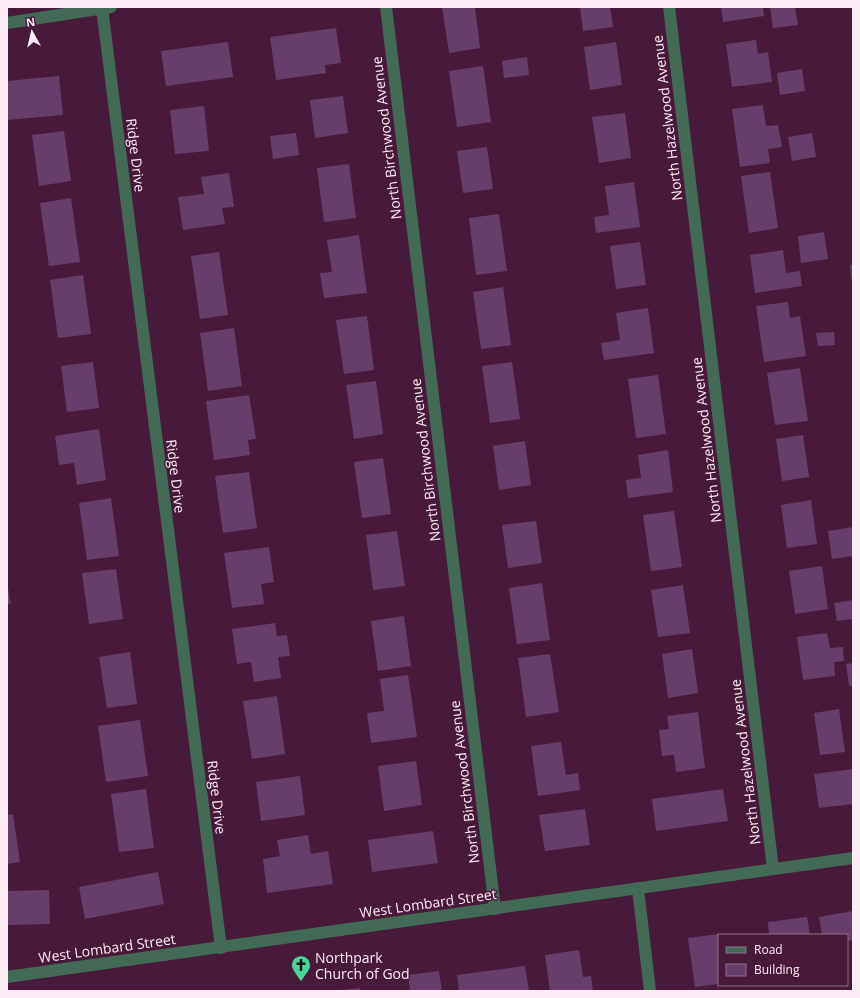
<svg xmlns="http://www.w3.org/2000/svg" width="860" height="998" viewBox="0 0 860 998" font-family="'Open Sans',sans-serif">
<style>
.building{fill:#653f6a}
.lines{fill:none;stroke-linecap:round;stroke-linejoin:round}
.street{stroke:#426a56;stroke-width:12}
.labels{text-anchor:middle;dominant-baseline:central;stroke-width:3;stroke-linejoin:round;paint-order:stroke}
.street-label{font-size:14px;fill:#fdebf5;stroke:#481a39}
.poi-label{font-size:14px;fill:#fdebf5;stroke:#481a39;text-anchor:start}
</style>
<rect width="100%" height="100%" fill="#481a39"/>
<g class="building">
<path d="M 442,7 L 475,7 L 480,48 L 449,53 Z"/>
<path d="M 580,7 L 610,7 L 613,27 L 583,31 Z"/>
<path d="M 721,7 L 763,7 L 764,16 L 723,22 Z"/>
<path d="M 770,7 L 795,7 L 798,25 L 773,28 Z"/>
<path d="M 336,28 L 341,63 L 325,65 L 326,73 L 276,80 L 270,37 Z"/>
<path d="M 756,40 L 758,54 L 768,52 L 772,82 L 732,87 L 726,44 Z"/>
<path d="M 228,42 L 233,77 L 166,86 L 161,51 Z"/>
<path d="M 616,42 L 622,85 L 590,90 L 584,47 Z"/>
<path d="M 527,57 L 529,75 L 504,78 L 502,61 Z"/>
<path d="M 483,66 L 491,122 L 457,127 L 449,71 Z"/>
<path d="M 802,69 L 805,91 L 780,95 L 777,73 Z"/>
<path d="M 59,76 L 63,115 L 7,120 L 7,81 Z"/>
<path d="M 343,96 L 348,133 L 315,138 L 310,100 Z"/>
<path d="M 763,105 L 766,126 L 778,125 L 782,147 L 768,149 L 770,163 L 740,167 L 732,109 Z"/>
<path d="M 204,106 L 209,151 L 175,154 L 170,110 Z"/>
<path d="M 625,113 L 631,158 L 599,163 L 592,117 Z"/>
<path d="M 64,131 L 71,181 L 39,186 L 32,135 Z"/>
<path d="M 296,133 L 299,155 L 273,159 L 270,136 Z"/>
<path d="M 812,133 L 816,157 L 792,161 L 788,137 Z"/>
<path d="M 487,147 L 493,189 L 463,193 L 457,151 Z"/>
<path d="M 349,164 L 356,218 L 324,222 L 317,168 Z"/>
<path d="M 770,172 L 778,228 L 749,233 L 741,176 Z"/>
<path d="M 229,173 L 234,207 L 222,208 L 225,224 L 183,230 L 178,197 L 204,194 L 201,177 Z"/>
<path d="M 634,182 L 640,227 L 596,233 L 594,217 L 609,215 L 605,186 Z"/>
<path d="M 71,198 L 80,262 L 49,266 L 40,203 Z"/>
<path d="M 499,214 L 507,271 L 476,275 L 469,218 Z"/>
<path d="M 824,232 L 828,259 L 801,263 L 798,236 Z"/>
<path d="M 359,235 L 367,293 L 324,298 L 320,273 L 332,272 L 327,240 Z"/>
<path d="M 640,242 L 646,285 L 616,289 L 610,246 Z"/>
<path d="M 783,250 L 786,273 L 800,271 L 802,286 L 755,293 L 750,255 Z"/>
<path d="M 219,252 L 228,315 L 200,319 L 191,256 Z"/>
<path d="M 850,265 L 853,265 L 853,283 L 852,283 Z"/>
<path d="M 83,275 L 91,334 L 58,338 L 50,280 Z"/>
<path d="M 503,287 L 511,345 L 481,349 L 473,292 Z"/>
<path d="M 788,302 L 790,318 L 800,316 L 806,356 L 764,362 L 756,306 Z"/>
<path d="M 648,308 L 654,353 L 604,360 L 601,343 L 620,340 L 616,313 Z"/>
<path d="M 367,316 L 374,370 L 344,374 L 336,320 Z"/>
<path d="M 234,328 L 242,386 L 208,391 L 200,333 Z"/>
<path d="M 834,332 L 835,345 L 818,346 L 816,333 Z"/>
<path d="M 93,362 L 99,408 L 67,412 L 61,366 Z"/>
<path d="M 512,362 L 520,419 L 490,423 L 482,366 Z"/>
<path d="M 800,368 L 808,421 L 775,425 L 767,373 Z"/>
<path d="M 658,375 L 666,434 L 636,438 L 628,379 Z"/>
<path d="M 376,381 L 383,434 L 354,439 L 346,385 Z"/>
<path d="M 249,395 L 256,439 L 248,440 L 250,455 L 214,460 L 206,401 Z"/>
<path d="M 99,429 L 106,480 L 77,485 L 74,463 L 59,465 L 55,436 Z"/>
<path d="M 803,435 L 809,477 L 782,481 L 776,439 Z"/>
<path d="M 525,441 L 531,485 L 499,490 L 493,446 Z"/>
<path d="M 668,450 L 673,492 L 628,498 L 626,480 L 641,478 L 638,455 Z"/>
<path d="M 383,458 L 391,514 L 362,518 L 354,462 Z"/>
<path d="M 249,472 L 257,528 L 223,533 L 215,476 Z"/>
<path d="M 111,498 L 119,556 L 87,560 L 79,503 Z"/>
<path d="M 811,500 L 817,544 L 787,548 L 781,505 Z"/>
<path d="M 674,511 L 682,567 L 651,571 L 643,515 Z"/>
<path d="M 536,521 L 542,563 L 508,568 L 502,525 Z"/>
<path d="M 853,527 L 853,556 L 832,559 L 828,531 Z"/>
<path d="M 397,531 L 405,586 L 373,590 L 366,535 Z"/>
<path d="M 269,547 L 274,582 L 261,584 L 264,604 L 232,608 L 224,553 Z"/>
<path d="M 822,566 L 828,609 L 795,614 L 789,571 Z"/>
<path d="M 116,569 L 123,619 L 89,624 L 82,573 Z"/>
<path d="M 7,583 L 11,604 L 7,604 Z"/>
<path d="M 542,583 L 550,640 L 517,644 L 509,588 Z"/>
<path d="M 683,585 L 690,633 L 658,637 L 651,590 Z"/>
<path d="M 853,600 L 853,619 L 837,621 L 834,603 Z"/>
<path d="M 404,616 L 411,666 L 378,671 L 371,621 Z"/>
<path d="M 275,623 L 277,636 L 287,635 L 290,656 L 278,657 L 281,678 L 254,682 L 251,662 L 237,664 L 232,629 Z"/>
<path d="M 827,633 L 830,648 L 843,647 L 844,661 L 834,662 L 835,676 L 803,680 L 797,637 Z"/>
<path d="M 692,649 L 698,693 L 668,698 L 662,654 Z"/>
<path d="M 130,652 L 137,704 L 107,708 L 99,657 Z"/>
<path d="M 550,654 L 559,712 L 526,717 L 518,658 Z"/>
<path d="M 853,663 L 853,686 L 849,686 L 846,664 Z"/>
<path d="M 408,675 L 417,737 L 371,743 L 367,713 L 384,711 L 380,679 Z"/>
<path d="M 277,696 L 285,754 L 252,759 L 243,701 Z"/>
<path d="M 839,709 L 845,752 L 820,755 L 814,713 Z"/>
<path d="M 698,712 L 705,768 L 676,772 L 674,755 L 662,756 L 659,730 L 669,729 L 667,716 Z"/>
<path d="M 140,720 L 148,776 L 106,782 L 98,726 Z"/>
<path d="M 561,742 L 566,775 L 578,773 L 580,790 L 538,796 L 531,746 Z"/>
<path d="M 416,761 L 422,805 L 384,811 L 378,766 Z"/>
<path d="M 853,769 L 853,804 L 819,808 L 814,774 Z"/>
<path d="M 300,776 L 305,815 L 261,821 L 256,782 Z"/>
<path d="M 146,789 L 154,848 L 119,852 L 111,794 Z"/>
<path d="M 723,789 L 728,821 L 656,831 L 652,799 Z"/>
<path d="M 585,809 L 590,845 L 545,851 L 539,815 Z"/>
<path d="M 13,814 L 20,862 L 7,864 L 7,815 Z"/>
<path d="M 433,831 L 438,863 L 372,872 L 368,840 Z"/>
<path d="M 308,835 L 311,854 L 328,851 L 333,884 L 267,893 L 263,859 L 280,856 L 277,840 Z"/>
<path d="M 158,872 L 164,904 L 85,919 L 79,887 Z"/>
<path d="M 49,890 L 50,924 L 7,925 L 7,891 Z"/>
<path d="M 853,911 L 853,940 L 847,941 L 847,935 L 822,935 L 819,917 Z"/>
<path d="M 807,917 L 810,935 L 769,935 L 768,922 Z"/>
<path d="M 719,934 L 719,984 L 695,987 L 688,938 Z"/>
<path d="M 579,950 L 583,977 L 591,976 L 593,991 L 550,991 L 545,955 Z"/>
<path d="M 525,966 L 529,991 L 459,991 L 457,975 Z"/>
<path d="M 439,971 L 442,991 L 410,991 L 408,975 Z"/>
<path d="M 360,988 L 360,991 L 342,991 L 342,990 Z"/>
</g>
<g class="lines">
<g class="street">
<path d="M 386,7 L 495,909"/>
<path d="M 669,7 L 773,869"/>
<path d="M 102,8 L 221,948"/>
<path d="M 7,23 L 111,7"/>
<path d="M 638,889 L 650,991"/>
<path d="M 7,977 L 853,858"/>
</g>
</g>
<defs>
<g id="church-pin" transform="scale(1)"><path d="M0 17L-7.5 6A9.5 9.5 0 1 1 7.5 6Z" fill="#4cd49b" stroke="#481a39"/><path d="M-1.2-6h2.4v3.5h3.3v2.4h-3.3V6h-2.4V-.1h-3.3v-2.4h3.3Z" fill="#111"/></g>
</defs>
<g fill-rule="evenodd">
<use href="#church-pin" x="301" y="965"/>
</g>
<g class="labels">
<g class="street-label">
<text transform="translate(667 118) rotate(-97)">North Hazelwood Avenue</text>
<text transform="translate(386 138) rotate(-97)">North Birchwood Avenue</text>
<text transform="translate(136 155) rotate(83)">Ridge Drive</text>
<text transform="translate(706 440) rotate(-97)">North Hazelwood Avenue</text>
<text transform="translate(425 460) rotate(-97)">North Birchwood Avenue</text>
<text transform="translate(176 476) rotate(83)">Ridge Drive</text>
<text transform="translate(745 762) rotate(-97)">North Hazelwood Avenue</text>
<text transform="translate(464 782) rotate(-97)">North Birchwood Avenue</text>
<text transform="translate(217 797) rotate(83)">Ridge Drive</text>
<text transform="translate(428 903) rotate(-8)">West Lombard Street</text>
<text transform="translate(107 948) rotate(-8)">West Lombard Street</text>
</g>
<g class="poi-label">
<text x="315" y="957">Northpark<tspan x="315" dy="16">Church of God</tspan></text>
</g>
</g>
<rect width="860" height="998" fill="none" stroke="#fdebf5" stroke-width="16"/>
<rect x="718" y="934" width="130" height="52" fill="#481a39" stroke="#906e84"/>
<rect x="726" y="947" width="20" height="6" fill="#426a56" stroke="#906e84"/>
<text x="754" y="954" font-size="12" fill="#fdebf5">Road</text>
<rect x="726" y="964" width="20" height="12" fill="#653f6a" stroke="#906e84"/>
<text x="754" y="974" font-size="12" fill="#fdebf5">Building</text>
<g transform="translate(32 32) rotate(352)" stroke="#481a39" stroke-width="3" paint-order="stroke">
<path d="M0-3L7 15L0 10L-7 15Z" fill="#fdebf5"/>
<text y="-6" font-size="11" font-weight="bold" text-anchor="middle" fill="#fdebf5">N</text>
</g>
</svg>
